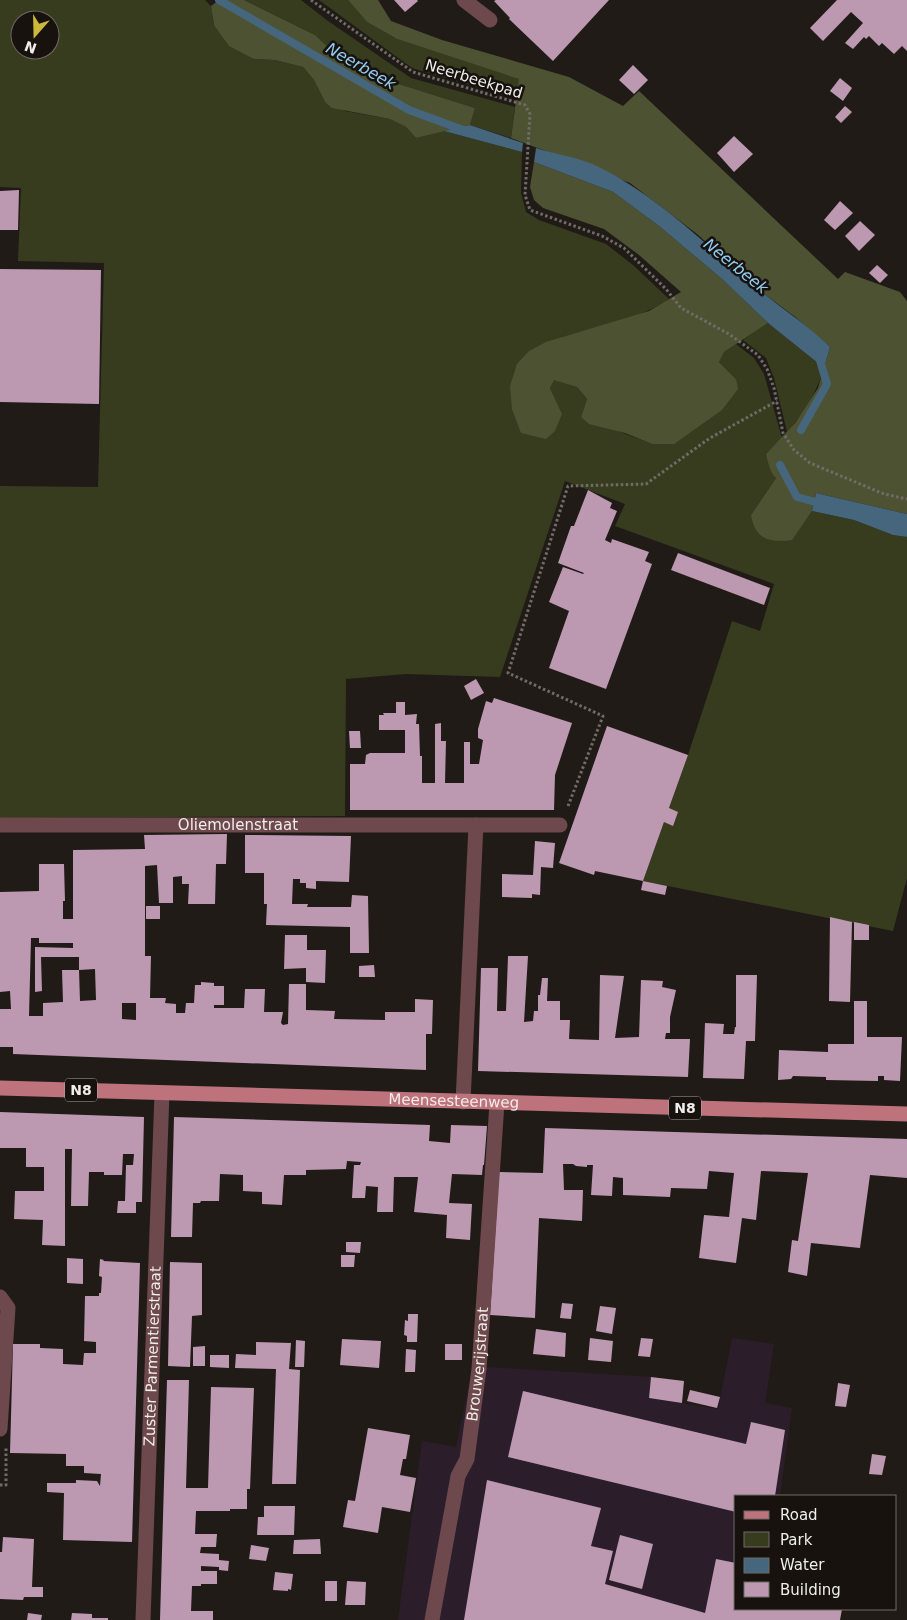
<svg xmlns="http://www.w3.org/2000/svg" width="907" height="1620" viewBox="0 0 907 1620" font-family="'DejaVu Sans',sans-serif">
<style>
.industrial{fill:#2b1e2a}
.green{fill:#373c1e;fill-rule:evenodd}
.forest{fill:#4d5332}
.water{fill:#45667c}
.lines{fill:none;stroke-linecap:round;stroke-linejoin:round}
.stream{stroke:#45667c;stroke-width:8}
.building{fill:#bc99b0;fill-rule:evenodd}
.path{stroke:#706c68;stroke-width:3;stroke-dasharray:2.5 2.5;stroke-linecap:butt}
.minor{stroke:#6d484c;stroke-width:15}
.major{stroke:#be737c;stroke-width:15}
.labels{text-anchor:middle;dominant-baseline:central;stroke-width:5;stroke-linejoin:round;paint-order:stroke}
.shield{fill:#17120e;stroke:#afaba8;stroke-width:1}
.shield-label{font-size:14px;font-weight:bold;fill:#f0edea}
.street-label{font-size:15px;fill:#f0edea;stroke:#17120e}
.water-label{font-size:16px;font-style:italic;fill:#92ccf3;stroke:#17120e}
</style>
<rect width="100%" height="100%" fill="#201b17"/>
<path class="industrial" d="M 732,1338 L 774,1344 L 765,1403 L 792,1408 L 780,1496 L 736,1496 L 736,1609 L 842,1609 L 840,1620 L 398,1620 L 422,1441 L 456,1447 L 472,1369 L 487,1367 L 651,1377 L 649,1398 L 718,1409 Z"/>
<g class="green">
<path d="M 0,0 L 205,0 L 211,6 L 214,25 L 254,59 L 275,60 L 303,67 L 314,80 L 325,102 L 345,111 L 390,119 L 406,127 L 416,138 L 444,131 L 522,152 L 521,193 L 526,212 L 539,220 L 606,244 L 633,265 L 669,299 C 627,327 573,328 529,351 L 562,414 L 550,388 L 554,379 L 577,387 L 587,399 L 581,417 L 652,444 L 736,379 L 719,362 L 724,352 L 736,344 L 754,358 L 764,374 L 782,438 L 766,454 L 776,478 L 751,515 L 791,540 L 812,511 L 854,520 L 893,535 L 907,537 L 907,878 L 893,931 L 643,881 L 688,755 L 732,621 L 760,631 L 774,584 L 615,526 L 625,504 L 565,481 L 500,677 L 406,674 L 346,679 L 345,816 L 0,818 L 0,486 L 98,487 L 104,263 L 18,261 L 21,188 L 0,187 ZM 20,20 L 50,20 L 50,50 L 20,50 Z"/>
<path d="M 244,0 L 301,0 L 328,21 L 411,78 L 515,107 L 511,138 L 470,125 L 475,108 L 386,80 L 341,59 L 315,35 Z"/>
<path d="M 319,0 L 348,0 L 367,22 L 397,39 L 520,79 L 517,99 L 412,68 Z"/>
<path d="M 768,323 L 824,368 C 817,392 804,414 787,432 L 774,378 L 766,358 L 743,340 Z"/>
</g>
<g class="forest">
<path d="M 219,0 L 244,0 L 315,35 L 341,59 L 386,80 L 475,108 L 470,125 L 416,138 L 406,127 L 390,119 L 332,108 L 325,102 L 314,80 L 303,67 L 275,60 L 254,59 L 229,46 L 214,25 L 211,6 Z"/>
<path d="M 348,0 L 378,0 L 391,21 L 442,40 L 569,77 L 623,106 L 639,91 L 838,279 L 845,272 L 900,292 L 907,301 L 907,514 L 816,493 L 812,511 L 792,540 C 769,543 755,539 751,515 L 776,478 C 770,473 768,462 766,454 L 796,422 L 818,388 L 830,347 L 794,316 L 763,293 L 697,234 L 630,183 L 511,138 L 519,79 L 397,39 L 367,22 Z"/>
<path d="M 534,162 L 613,192 L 659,226 L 722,279 L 768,323 L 724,352 L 719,362 L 736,379 L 738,389 L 722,410 L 674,444 L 652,444 L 625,433 L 589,424 L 581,417 L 587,399 L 577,387 L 554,380 L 550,388 L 562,414 L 555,431 L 546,439 L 521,433 L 512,409 L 510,386 L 517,364 L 529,351 L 546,342 L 649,311 L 681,292 L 639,255 L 604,229 L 543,208 L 534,200 L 530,187 Z"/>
</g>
<g class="water">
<path d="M 470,125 L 523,143 L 522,152 L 444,131 Z"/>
<path d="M 536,148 C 554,154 581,158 597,166 C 660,197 709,248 762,292 C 785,311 809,326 830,347 L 824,368 L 768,323 L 722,279 L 659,226 L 613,192 L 534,162 Z"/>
<path d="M 816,493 L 907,514 L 907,537 L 893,535 L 854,520 L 812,511 Z"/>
</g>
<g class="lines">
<g class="stream">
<path d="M 219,0 L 409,110 L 466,131"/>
<path d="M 801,430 L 827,384 L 819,357"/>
<path d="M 780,465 L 797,497 L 823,504"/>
</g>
</g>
<g class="building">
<path d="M 394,0 L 417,0 L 418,1 L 405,12 Z"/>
<path d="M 496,0 L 609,0 L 553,61 L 509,19 L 510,18 L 494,1 Z"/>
<path d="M 837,0 L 907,0 L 907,51 L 902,46 L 894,54 L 882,43 L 879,46 L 869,36 L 866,39 L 864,37 L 853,49 L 845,43 L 863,23 L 851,12 L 823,41 L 810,28 Z"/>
<path d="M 633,65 L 648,80 L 634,94 L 619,80 Z"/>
<path d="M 840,78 L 852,88 L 843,101 L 830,91 Z"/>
<path d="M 845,106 L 852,112 L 841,123 L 835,117 Z"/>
<path d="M 734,136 L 753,154 L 734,172 L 717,153 Z"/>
<path d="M 19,190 L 18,230 L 0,230 L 0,191 Z"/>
<path d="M 840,201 L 853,213 L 835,230 L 824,220 Z"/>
<path d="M 860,221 L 875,235 L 859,251 L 845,236 Z"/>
<path d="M 877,265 L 888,275 L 880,283 L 869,273 Z"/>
<path d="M 0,269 L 101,270 L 99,404 L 0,402 Z"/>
<path d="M 588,490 L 612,503 L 610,508 L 617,511 L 605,540 L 611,543 L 612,539 L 649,552 L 645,561 L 652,564 L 606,689 L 549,668 L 569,611 L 549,602 L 563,567 L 583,574 L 584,573 L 558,563 L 571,526 L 574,526 Z"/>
<path d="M 678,553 L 770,588 L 764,605 L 671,570 Z"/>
<path d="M 476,679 L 484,693 L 471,700 L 464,686 Z"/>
<path d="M 494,698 L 572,723 L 555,775 L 554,810 L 350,810 L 350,764 L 365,764 L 366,755 L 370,753 L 405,753 L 405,730 L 379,730 L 379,715 L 384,715 L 383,713 L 396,713 L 396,702 L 405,702 L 405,715 L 417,714 L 416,724 L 419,724 L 420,756 L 422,756 L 422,783 L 435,783 L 435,724 L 441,723 L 441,741 L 446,741 L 445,783 L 464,783 L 464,742 L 470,742 L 470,764 L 479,764 L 483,740 L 478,738 L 478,729 L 486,701 L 492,703 Z"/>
<path d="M 607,726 L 688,755 L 669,808 L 678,812 L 673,826 L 664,822 L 643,881 L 595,871 L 594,875 L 559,863 Z"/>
<path d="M 349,731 L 360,731 L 361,748 L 350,748 Z"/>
<path d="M 227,834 L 226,864 L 216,864 L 215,904 L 188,904 L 189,884 L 182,884 L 182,876 L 173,877 L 173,903 L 159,903 L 157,865 L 145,866 L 145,956 L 151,956 L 150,998 L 166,998 L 165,1003 L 176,1004 L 176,1013 L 185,1013 L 186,1003 L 194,1003 L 195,985 L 201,985 L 201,982 L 214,983 L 214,986 L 224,986 L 224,1005 L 214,1005 L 214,1008 L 244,1008 L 245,989 L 265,989 L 264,1012 L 283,1012 L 281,1023 L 283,1025 L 288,1024 L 289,984 L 306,984 L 306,1010 L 335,1011 L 334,1019 L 385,1020 L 385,1012 L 415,1012 L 415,999 L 433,1000 L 432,1034 L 426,1034 L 426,1070 L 13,1054 L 13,1047 L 0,1047 L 0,1009 L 11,1009 L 10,991 L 0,992 L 0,892 L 39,891 L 39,864 L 64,864 L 65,901 L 63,901 L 63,919 L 73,919 L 73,850 L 145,849 L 144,835 ZM 31,938 L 39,938 L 39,943 L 73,943 L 73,948 L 35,947 L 35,992 L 42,991 L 41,957 L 79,957 L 79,970 L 95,969 L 96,1000 L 80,1001 L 79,970 L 62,970 L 63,1002 L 43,1003 L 43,1016 L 29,1016 ZM 122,1003 L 136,1003 L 136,1020 L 122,1019 Z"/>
<path d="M 245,835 L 351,836 L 349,882 L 316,881 L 316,889 L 306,888 L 306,883 L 300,883 L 300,879 L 293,879 L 292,904 L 308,904 L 307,907 L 351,907 L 352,895 L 368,896 L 369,953 L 350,953 L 350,927 L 266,925 L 267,904 L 264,904 L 264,873 L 245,873 Z"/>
<path d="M 535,841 L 555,843 L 553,868 L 541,867 L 540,895 L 532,894 L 532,898 L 502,897 L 502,874 L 533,875 Z"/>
<path d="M 643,881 L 667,886 L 665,895 L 641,890 Z"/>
<rect x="146" y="906" width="14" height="13"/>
<path d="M 830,917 L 852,922 L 850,1002 L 829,1001 Z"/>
<path d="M 854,922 L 869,925 L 869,940 L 854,940 Z"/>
<path d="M 285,935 L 307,935 L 307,950 L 326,950 L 325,983 L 306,982 L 306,968 L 284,969 Z"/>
<path d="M 508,956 L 528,956 L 524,1022 L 533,1021 L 534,1011 L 538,1011 L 538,995 L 540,995 L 542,978 L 548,978 L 547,1001 L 560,1001 L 560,1020 L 570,1020 L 569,1039 L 599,1040 L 600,975 L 624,976 L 615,1038 L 639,1037 L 641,980 L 663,981 L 662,987 L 676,990 L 670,1017 L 670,1033 L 666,1033 L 665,1039 L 690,1039 L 688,1077 L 478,1071 L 481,968 L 498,968 L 497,1011 L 506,1011 Z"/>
<path d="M 374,965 L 375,977 L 359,977 L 359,966 Z"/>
<path d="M 736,975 L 757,975 L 755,1041 L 746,1041 L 744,1079 L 703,1078 L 705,1023 L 724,1024 L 723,1034 L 734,1034 L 735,1027 L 736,1027 Z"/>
<path d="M 854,1001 L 867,1001 L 867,1037 L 902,1037 L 900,1081 L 884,1080 L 884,1076 L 878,1076 L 878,1081 L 826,1080 L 826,1077 L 793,1076 L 791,1079 L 778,1080 L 779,1050 L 828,1052 L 828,1044 L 854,1044 Z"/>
<path d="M 0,1112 L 144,1117 L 142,1202 L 136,1202 L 136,1213 L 117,1213 L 118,1201 L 125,1201 L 126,1165 L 133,1165 L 134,1154 L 123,1154 L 122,1175 L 104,1175 L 104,1172 L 89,1172 L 88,1206 L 71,1206 L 72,1149 L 65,1149 L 65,1246 L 42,1245 L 43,1220 L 14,1219 L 15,1191 L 44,1191 L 44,1167 L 26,1167 L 26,1148 L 0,1148 Z"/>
<path d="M 174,1117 L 430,1125 L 429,1141 L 450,1143 L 451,1125 L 487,1126 L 484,1165 L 483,1165 L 482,1175 L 452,1174 L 449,1203 L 472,1204 L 470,1240 L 446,1238 L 447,1215 L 414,1212 L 418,1177 L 394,1177 L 393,1212 L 377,1212 L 378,1187 L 366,1186 L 365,1198 L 352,1198 L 354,1165 L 360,1165 L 361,1162 L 347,1161 L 346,1169 L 306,1170 L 306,1175 L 284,1175 L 282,1205 L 262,1204 L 262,1192 L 243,1191 L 243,1175 L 220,1174 L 219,1201 L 201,1201 L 200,1203 L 193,1203 L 192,1237 L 171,1237 Z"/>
<path d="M 545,1128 L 907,1139 L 907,1178 L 870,1175 L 860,1248 L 811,1243 L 807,1276 L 788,1272 L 792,1240 L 798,1241 L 808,1173 L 761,1171 L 756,1220 L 742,1218 L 736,1263 L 699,1258 L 704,1215 L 729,1217 L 734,1173 L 709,1171 L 707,1189 L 671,1188 L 670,1197 L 623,1195 L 623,1178 L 613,1177 L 612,1196 L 591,1195 L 593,1165 L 587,1165 L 587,1167 L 576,1166 L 573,1164 L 563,1164 L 564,1190 L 583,1190 L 582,1221 L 539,1218 L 535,1318 L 490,1315 L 499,1172 L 543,1173 Z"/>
<path d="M 346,1242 L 361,1242 L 360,1253 L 346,1252 Z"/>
<path d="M 341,1255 L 355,1255 L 354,1267 L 341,1267 Z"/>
<path d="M 67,1258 L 83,1259 L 83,1284 L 67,1283 Z"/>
<path d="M 100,1259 L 104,1260 L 103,1261 L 140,1263 L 132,1542 L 63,1540 L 64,1493 L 47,1492 L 47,1483 L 76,1483 L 76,1480 L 97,1481 L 100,1486 L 101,1474 L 84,1473 L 84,1466 L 66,1466 L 66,1454 L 10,1453 L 13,1344 L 40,1344 L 40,1348 L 63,1349 L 63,1364 L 83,1365 L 84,1353 L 96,1353 L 96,1342 L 84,1341 L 85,1296 L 99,1296 L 99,1293 L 101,1293 L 102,1277 L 99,1276 Z"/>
<path d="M 170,1262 L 202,1263 L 202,1315 L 192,1316 L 190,1367 L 168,1366 Z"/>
<path d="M 562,1303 L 573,1304 L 571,1319 L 560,1318 Z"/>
<path d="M 600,1306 L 616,1308 L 612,1334 L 596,1331 Z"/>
<path d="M 408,1314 L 418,1314 L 417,1342 L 407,1342 L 407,1336 L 404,1335 L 405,1320 L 408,1321 Z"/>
<path d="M 536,1329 L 566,1333 L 565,1357 L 533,1354 Z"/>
<path d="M 590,1338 L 613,1341 L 611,1362 L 588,1360 Z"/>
<path d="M 641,1338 L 653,1339 L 650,1357 L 638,1356 Z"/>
<path d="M 342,1339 L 381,1341 L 379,1368 L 340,1365 Z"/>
<path d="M 296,1340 L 305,1341 L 304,1367 L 295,1367 Z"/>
<path d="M 256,1342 L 291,1343 L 289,1369 L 300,1370 L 296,1484 L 272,1484 L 276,1369 L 235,1368 L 236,1354 L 256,1355 Z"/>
<rect x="445" y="1344" width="17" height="16"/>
<path d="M 205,1346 L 205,1366 L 193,1366 L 193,1347 Z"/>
<path d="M 406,1349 L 416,1350 L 415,1372 L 405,1372 Z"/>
<path d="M 210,1355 L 229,1355 L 229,1368 L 210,1367 Z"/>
<path d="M 651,1377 L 684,1381 L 682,1403 L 649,1398 Z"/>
<path d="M 167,1380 L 189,1380 L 186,1488 L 208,1488 L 211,1387 L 254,1388 L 250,1489 L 247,1489 L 247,1509 L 230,1509 L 230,1511 L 196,1511 L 195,1534 L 217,1534 L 216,1547 L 201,1547 L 200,1553 L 219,1554 L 219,1560 L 229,1561 L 228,1571 L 219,1570 L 219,1567 L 201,1566 L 201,1571 L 217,1571 L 217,1584 L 201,1584 L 201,1586 L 192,1586 L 191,1611 L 213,1611 L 213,1620 L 160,1620 Z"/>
<path d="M 838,1383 L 850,1385 L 846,1407 L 835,1406 Z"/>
<path d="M 690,1390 L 720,1397 L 717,1408 L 687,1401 Z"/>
<path d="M 523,1391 L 746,1444 L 751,1422 L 785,1430 L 775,1496 L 736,1496 L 736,1512 L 508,1457 Z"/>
<path d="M 368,1428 L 410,1435 L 406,1459 L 403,1459 L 400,1475 L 416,1478 L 410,1512 L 382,1507 L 378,1533 L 343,1527 L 348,1500 L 355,1501 Z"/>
<path d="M 872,1454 L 886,1456 L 882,1475 L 869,1474 Z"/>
<path d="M 487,1480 L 601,1508 L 591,1546 L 613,1551 L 605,1584 L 705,1613 L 716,1559 L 736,1563 L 736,1609 L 842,1609 L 840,1620 L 464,1620 Z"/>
<path d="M 264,1506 L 295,1506 L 294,1535 L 257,1535 L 258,1517 L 264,1517 Z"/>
<path d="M 620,1535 L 653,1544 L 642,1589 L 609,1580 Z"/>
<path d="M 3,1537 L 34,1539 L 32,1587 L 43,1587 L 43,1597 L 24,1597 L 23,1600 L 0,1599 L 0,1552 L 2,1552 Z"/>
<path d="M 320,1539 L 321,1554 L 293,1554 L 294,1540 Z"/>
<path d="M 251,1545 L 269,1548 L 266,1561 L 249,1559 Z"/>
<path d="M 275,1572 L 293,1574 L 291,1590 L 288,1589 L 288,1591 L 273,1590 Z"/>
<rect x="325" y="1581" width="12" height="20"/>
<path d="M 347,1581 L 366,1582 L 365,1605 L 345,1605 Z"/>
<path d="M 28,1613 L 42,1615 L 41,1620 L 27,1620 Z"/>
<path d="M 72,1613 L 92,1614 L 92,1618 L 108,1618 L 108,1620 L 71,1620 Z"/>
</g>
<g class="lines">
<g class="path">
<path d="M 311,0 L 413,72 L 525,105 L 530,114 L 525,195 L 530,210 L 602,236 L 624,248 L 666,289 L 681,308 L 729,334 L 758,355 L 767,369 L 774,388 L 783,433 L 794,450 L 810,463 L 884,494 L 907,499"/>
<path d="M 568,806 L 603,716 L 508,673 L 568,486 L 646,484 L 710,438 L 777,401"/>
<path d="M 0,1485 L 6,1485 L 6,1447"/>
</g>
<g class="minor">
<path d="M 464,0 L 490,20"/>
<path id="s1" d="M 0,825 L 560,825"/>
<path d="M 463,1102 L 476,825"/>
<path d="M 0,1297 L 8,1308 L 0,1429"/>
<path id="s2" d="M 143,1620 L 162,1093"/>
<path id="s3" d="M 432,1620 L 458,1476 L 467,1459 L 479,1369 L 497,1103"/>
</g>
<path class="major" id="s4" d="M 0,1088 L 907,1114"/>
</g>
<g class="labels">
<g class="shield">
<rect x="65" y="1078.5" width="32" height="23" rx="4"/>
<rect x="669" y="1096.5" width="32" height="23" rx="4"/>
</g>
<g class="shield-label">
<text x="81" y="1090">N8</text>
<text x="685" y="1108">N8</text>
</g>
<g class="street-label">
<text transform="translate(474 79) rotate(17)">Neerbeekpad</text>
<text stroke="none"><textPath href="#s1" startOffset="238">Oliemolenstraat</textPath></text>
<text stroke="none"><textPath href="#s4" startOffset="454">Meensesteenweg</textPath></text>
<text stroke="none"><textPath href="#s2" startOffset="264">Zuster Parmentierstraat</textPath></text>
<text stroke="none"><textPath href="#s3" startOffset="261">Brouwerijstraat</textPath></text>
</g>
<g class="water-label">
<text transform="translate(361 66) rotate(30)">Neerbeek</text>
<text transform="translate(736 266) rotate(39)">Neerbeek</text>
</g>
</g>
<rect x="734" y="1495" width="162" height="115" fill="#17120e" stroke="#6e6a66"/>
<rect x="744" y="1511" width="25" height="8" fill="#be737c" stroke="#6e6a66"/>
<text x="780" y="1520" font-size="15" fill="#f0edea">Road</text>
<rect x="744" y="1532" width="25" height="15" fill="#373c1e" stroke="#6e6a66"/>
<text x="780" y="1545" font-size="15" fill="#f0edea">Park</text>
<rect x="744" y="1558" width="25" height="15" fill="#45667c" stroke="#6e6a66"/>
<text x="780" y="1570" font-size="15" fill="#f0edea">Water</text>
<rect x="744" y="1582" width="25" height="15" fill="#bc99b0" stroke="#6e6a66"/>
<text x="780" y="1595" font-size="15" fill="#f0edea">Building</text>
<g transform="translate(35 35) rotate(200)"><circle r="24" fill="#17120e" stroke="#6e6a66"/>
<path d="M0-4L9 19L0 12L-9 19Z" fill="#ccb939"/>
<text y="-8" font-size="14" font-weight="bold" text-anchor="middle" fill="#f0edea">N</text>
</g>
</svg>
